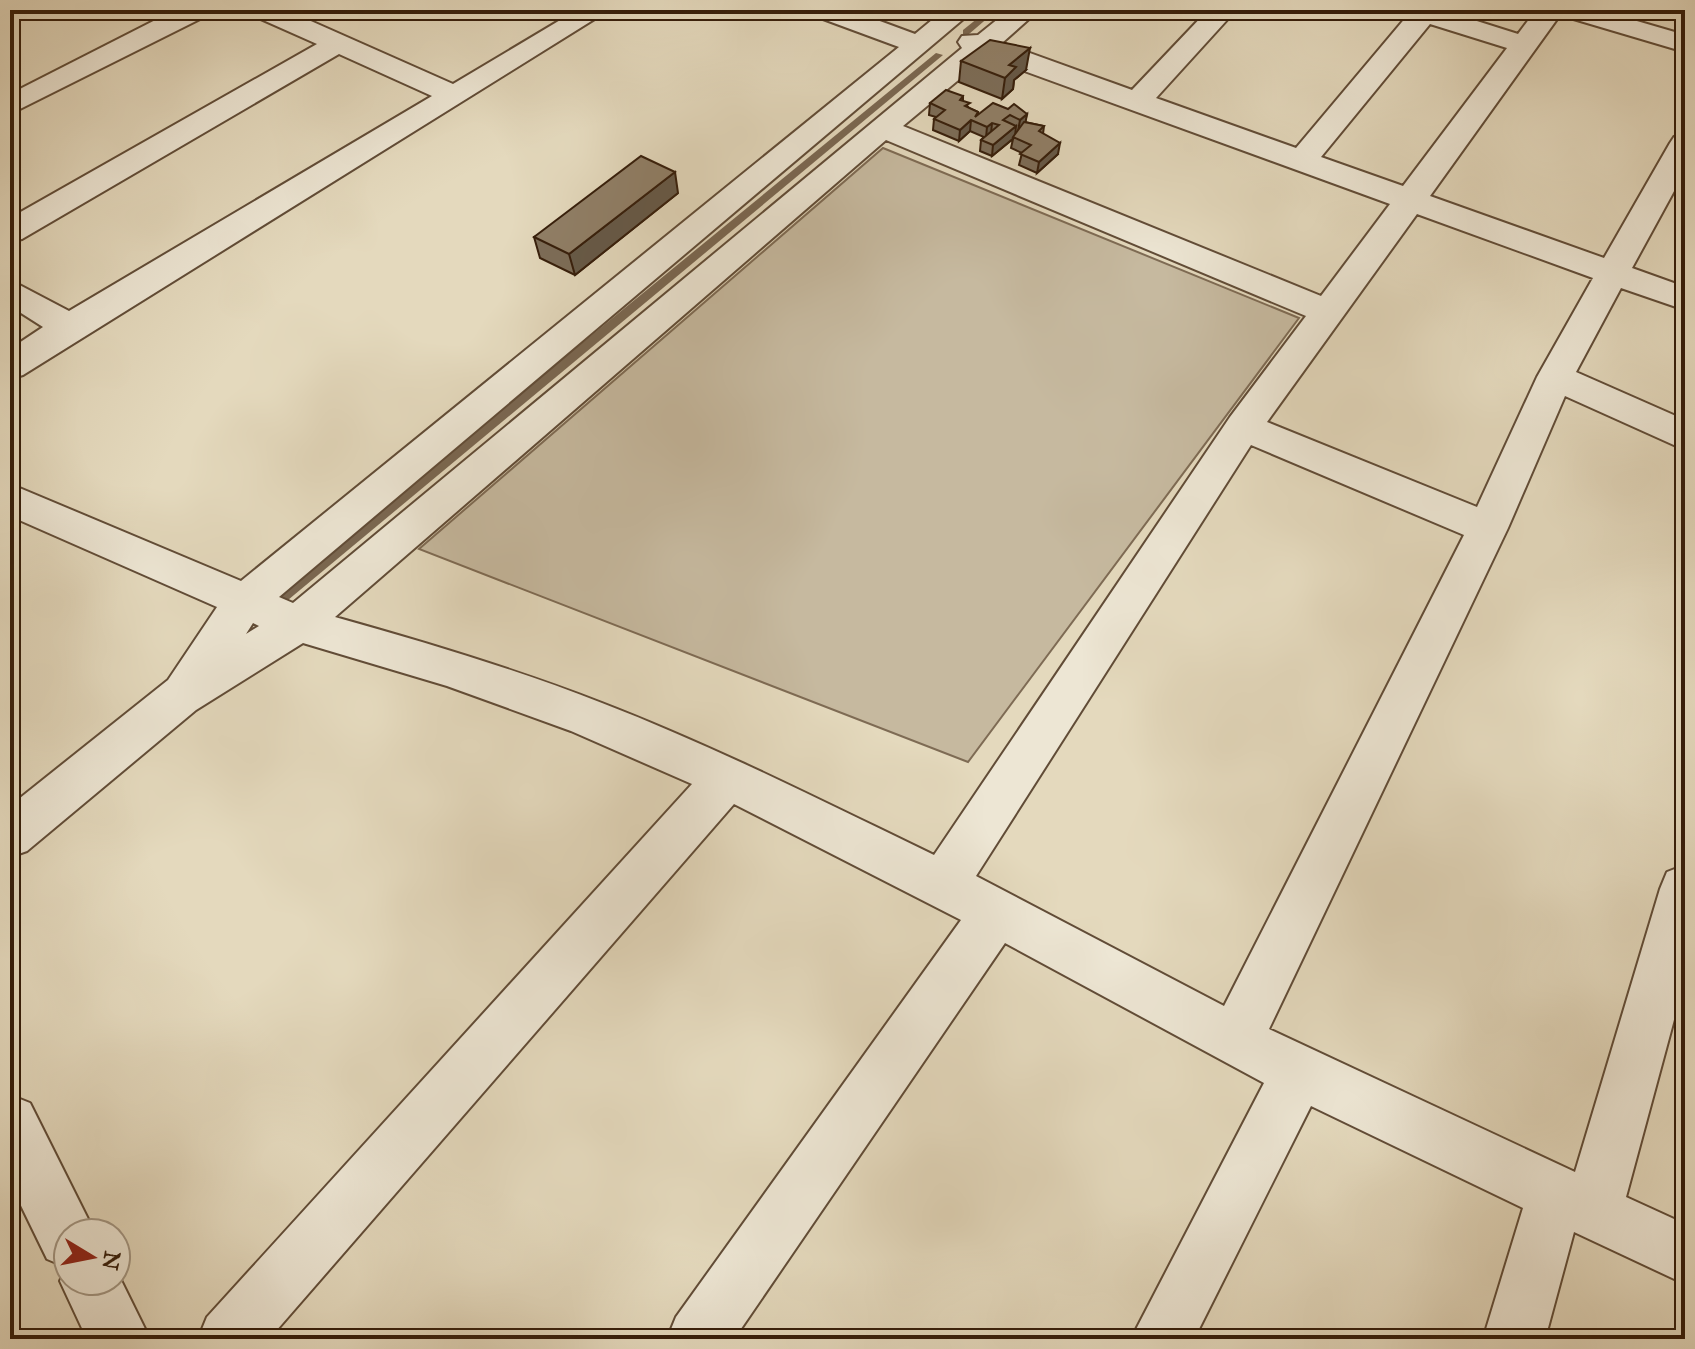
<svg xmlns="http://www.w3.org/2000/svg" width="1695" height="1349" viewBox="0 0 1695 1349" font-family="'IM FELL Great Primer',serif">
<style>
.green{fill:#c6b99f;stroke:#7e6b54;stroke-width:2}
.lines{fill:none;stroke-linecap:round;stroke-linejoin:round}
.stream{fill:#7a6751;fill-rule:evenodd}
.minor-casing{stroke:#614c37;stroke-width:4}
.minor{fill:#ede6d4;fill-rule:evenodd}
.wall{fill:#7c6d59;stroke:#351d0a;stroke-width:2}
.shaded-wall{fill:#655948;stroke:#351d0a;stroke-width:2}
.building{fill:#907f67;stroke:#351d0a;stroke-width:2}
</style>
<rect width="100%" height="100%" fill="#e4d9bd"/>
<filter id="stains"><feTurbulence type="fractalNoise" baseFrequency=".0025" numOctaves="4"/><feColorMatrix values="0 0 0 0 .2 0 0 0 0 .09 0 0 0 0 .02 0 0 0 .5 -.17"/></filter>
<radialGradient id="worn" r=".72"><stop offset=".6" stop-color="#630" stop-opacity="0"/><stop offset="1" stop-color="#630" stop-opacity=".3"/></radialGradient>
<path class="green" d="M 883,148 L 1299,318 L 968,762 L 419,549 Z"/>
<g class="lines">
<g class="stream">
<path d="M 988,10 L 997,10 L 969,34 L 963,34 L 963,30 Z"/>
<path d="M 936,53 L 943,55 L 282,605 L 272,605 L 270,601 L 272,597 Z"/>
</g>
<g class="minor-casing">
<g id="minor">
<path d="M 175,10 L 209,10 L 206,16 L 10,114 L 10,94 Z"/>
<path d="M 251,10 L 286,10 L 453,84 L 577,10 L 609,10 L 23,375 L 10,379 L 10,349 L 43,327 L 10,306 L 10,280 L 69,311 L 432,96 L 339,54 L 22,239 L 10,242 L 10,218 L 317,44 L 254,16 Z"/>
<path d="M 812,10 L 850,10 L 915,34 L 944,10 L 974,10 L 279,597 L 293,603 L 962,48 L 958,42 L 962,36 L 978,35 L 1009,10 L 1039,10 L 1002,43 L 1132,90 L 1208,10 L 1236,10 L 1156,98 L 1296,148 L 1407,16 L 1401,10 L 1442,10 L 1518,34 L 1536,10 L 1599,10 L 1685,35 L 1685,52 L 1560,15 L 1430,196 L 1604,258 L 1670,143 L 1674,137 L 1685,134 L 1685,171 L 1632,268 L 1685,287 L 1685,310 L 1621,288 L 1576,372 L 1685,420 L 1685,450 L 1565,396 L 1508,528 L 1269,1029 L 1575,1172 L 1660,889 L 1667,872 L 1685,865 L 1685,979 L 1626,1197 L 1685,1224 L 1685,1284 L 1574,1232 L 1545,1339 L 1483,1339 L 1523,1208 L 1311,1106 L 1194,1339 L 1131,1339 L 1264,1083 L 1005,943 L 734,1339 L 667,1339 L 676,1317 L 961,920 L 734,804 L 269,1339 L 198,1339 L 207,1317 L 692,784 L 571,731 L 447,686 L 303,643 L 196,710 L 27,851 L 10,857 L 10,806 L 168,680 L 217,607 L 10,516 L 10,484 L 241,581 L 899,47 L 815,16 ZM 1430,24 L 1507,48 L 1403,186 L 1321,157 ZM 986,57 L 1390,204 L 1321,296 L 903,126 ZM 886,140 L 1306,316 L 1230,417 L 934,855 C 824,802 716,747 602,703 C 515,669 425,642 335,617 ZM 1417,214 L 1593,278 L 1537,377 L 1477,507 L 1267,422 ZM 1251,445 L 1464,535 L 1224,1006 L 976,876 ZM 253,623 L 259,626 L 246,634 Z"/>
<path d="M 10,1095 L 30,1103 L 95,1233 L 68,1233 L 68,1281 L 116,1281 L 116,1270 L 150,1339 L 87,1339 L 60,1281 L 66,1267 L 47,1259 L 10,1183 Z"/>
</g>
</g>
<use href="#minor" class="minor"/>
</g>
<g class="wall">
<path d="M 961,61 L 1026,70 L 1014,80 L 1013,89 L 1002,99 L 959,82 Z"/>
<path d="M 963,96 L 963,101 L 969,108 L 978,112 L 978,115 L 1008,109 L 1027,114 L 1025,122 L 1044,126 L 1043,134 L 1058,154 L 1037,173 L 1019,165 L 1022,153 L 1011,148 L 1013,139 L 992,156 L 980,151 L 981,140 L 984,137 L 970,131 L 959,141 L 933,130 L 934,119 L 936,117 L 929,115 L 930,103 Z"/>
<path d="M 678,193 L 575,275 L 540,258 L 534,237 Z"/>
</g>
<g class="shaded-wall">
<path d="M 1030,48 L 1026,70 L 1014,80 L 1013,89 L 1002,99 L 1005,78 L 1009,65 Z"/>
<path d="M 1027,114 L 1025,125 L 1018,131 L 1020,120 Z"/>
<path d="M 971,120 L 970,131 L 959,141 L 960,130 Z"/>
<path d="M 992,123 L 991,134 L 986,138 L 987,127 Z"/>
<path d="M 1016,126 L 1015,137 L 992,156 L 993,145 Z"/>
<path d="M 1060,143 L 1058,154 L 1037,173 L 1039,162 Z"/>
<path d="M 675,172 L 678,193 L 575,275 L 569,254 Z"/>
</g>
<g class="building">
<path d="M 990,40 L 1030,48 L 1009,65 L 1016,67 L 1005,78 L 961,61 Z"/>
<path d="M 946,90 L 963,96 L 960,100 L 970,103 L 965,106 L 978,112 L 975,117 L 993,103 L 1008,109 L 1014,104 L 1027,114 L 1020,120 L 1010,115 L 1003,120 L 1016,126 L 993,145 L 981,140 L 999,125 L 992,123 L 987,127 L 971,120 L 960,130 L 934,119 L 945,110 L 930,103 Z"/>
<path d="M 1024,122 L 1044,126 L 1039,131 L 1060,143 L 1039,162 L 1020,154 L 1031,145 L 1013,137 Z"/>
<path d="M 641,156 L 675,172 L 569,254 L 534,237 Z"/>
</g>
<rect width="1695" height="1349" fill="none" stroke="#e4d9bd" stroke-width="40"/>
<rect x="12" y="12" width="1671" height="1325" fill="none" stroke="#351d0a" stroke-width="4"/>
<rect x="20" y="20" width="1655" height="1309" fill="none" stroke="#351d0a" stroke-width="2"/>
<g transform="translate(92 1257) rotate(100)"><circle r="38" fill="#ede6d4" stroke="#a39683" stroke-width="2"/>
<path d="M0-6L14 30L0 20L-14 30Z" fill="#8f2418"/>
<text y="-12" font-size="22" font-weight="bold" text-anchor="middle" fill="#351d0a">N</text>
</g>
<rect width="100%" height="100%" filter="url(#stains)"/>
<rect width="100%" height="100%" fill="url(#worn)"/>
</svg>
